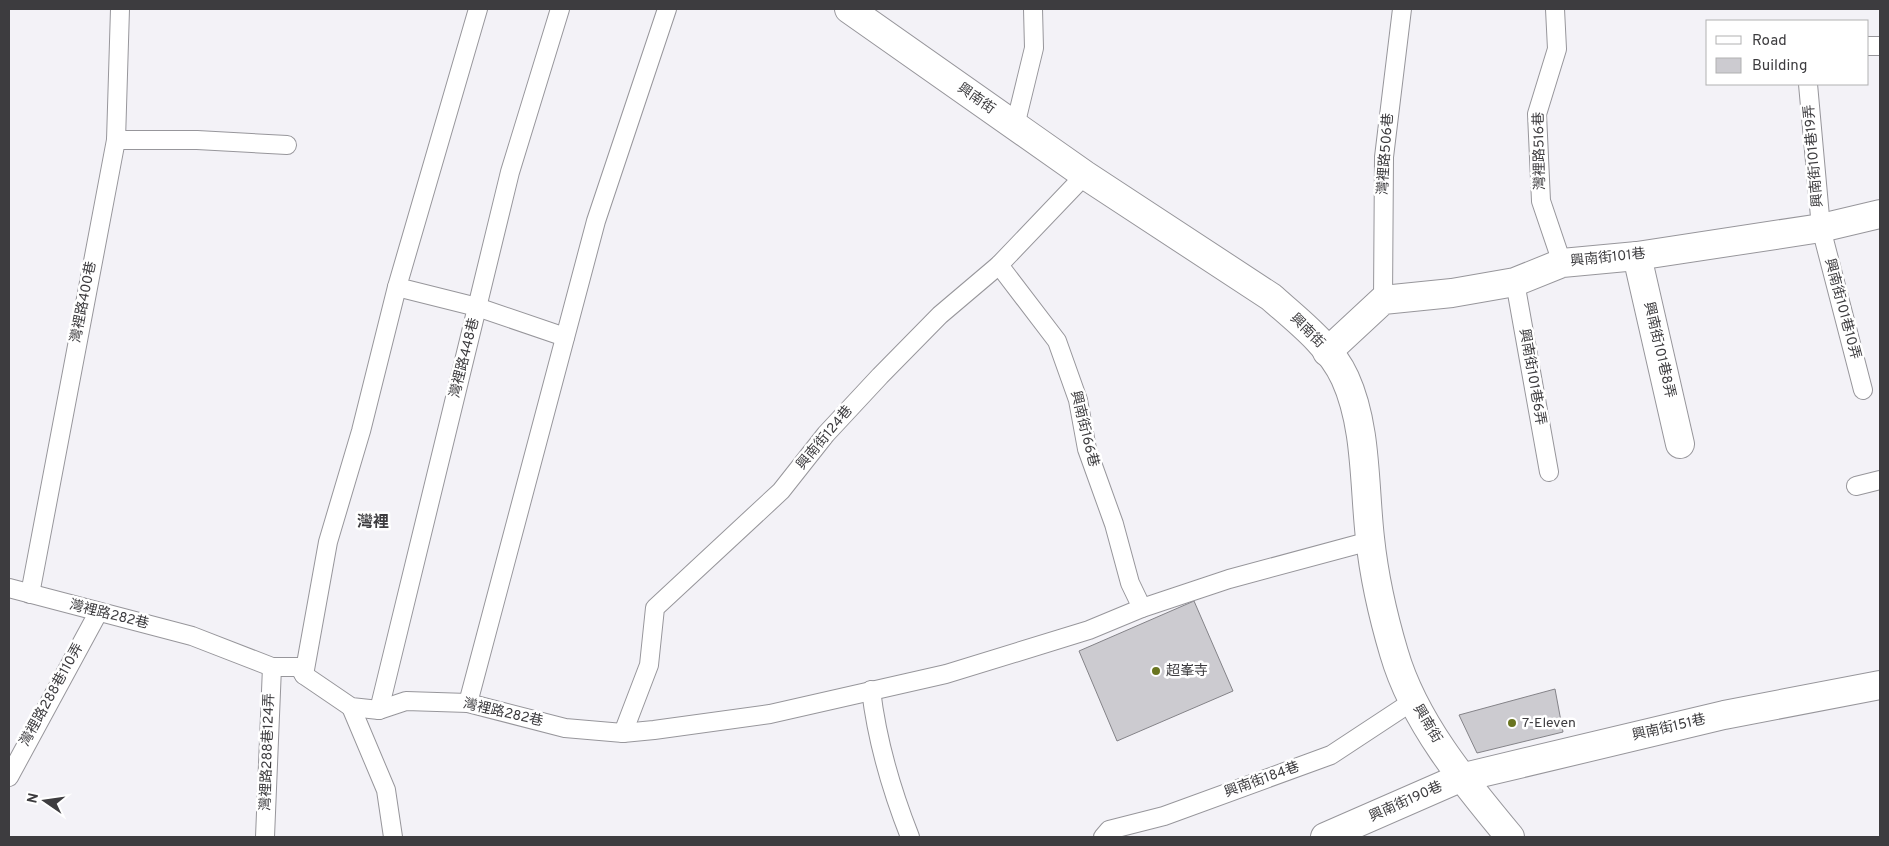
<svg xmlns="http://www.w3.org/2000/svg" width="1889" height="846" viewBox="0 0 1889 846" font-family="Overpass,'Noto Sans TC',sans-serif">
<style>
.building{fill:#cccbd0;stroke:#848388}
.lines{fill:none;stroke-linecap:round;stroke-linejoin:round}
.service-casing{stroke:#97969b;stroke-width:20}
.minor-casing{stroke:#97969b;stroke-width:30}
.service{stroke:#fff;stroke-width:18}
.minor{stroke:#fff;stroke-width:28}
.poi-dot{fill:#6a7520;stroke:#fff;stroke-width:2}
.labels{text-anchor:middle;dominant-baseline:central;stroke-width:5;stroke-linejoin:round;paint-order:stroke}
.street-label{font-size:14px;fill:#3d3c3f;stroke:#fff}
.poi-label{font-size:14px;fill:#3d3c3f;stroke:#fff;text-anchor:start}
.quarter-label{font-size:16px;font-weight:bold;fill:#3d3c3f;stroke:#fff}
</style>
<rect width="100%" height="100%" fill="#f3f2f7"/>
<g class="building">
<path d="M 1194,601 L 1233,691 L 1117,741 L 1079,651 Z"/>
<path d="M 1555,689 L 1563,732 L 1477,753 L 1459,715 Z"/>
</g>
<g class="lines">
<g class="service-casing">
<g id="service">
<path d="M 478,9 L 397,287 L 477,307 L 565,337"/>
<path d="M 1555,9 L 1557,49 L 1537,114 L 1541,201 L 1562,263"/>
<path d="M 1868,46 L 1880,46"/>
<path d="M 1808,84 L 1821,228 L 1863,390"/>
<path d="M 1015,126 L 1034,48 L 1033,9"/>
<path d="M 116,140 L 197,140 L 287,145"/>
<path d="M 999,265 L 1057,341 L 1078,400 L 1087,449 L 1114,524 L 1130,583 L 1142,608"/>
<path d="M 1515,282 L 1549,472"/>
<path d="M 1383,300 L 1384,157 L 1402,9"/>
<path d="M 1856,486 L 1880,480"/>
<path d="M 9,588 L 192,636 L 272,667 L 299,667 L 304,675 L 351,707 L 379,710 L 406,701 L 468,703 L 565,728 L 623,733 L 654,730 L 770,714 L 946,674 L 1089,630 L 1142,608 L 1229,579 L 1370,541"/>
<path d="M 30,594 L 116,140 L 120,9"/>
<path d="M 304,675 L 328,542 L 361,431 L 397,287"/>
<path d="M 871,690 C 877,741 891,789 910,837"/>
<path d="M 468,703 L 596,221 L 667,9"/>
<path d="M 351,707 L 386,790 L 393,837"/>
<path d="M 379,710 L 510,172 L 560,9"/>
<path d="M 623,733 L 649,665 L 655,608 L 781,491 L 826,434 L 880,376 L 940,315 L 999,265 L 1085,175"/>
<path d="M 9,777 L 98,613"/>
<path d="M 265,837 L 272,667"/>
<path d="M 1103,837 L 1109,830 L 1164,816 L 1331,755 L 1413,701"/>
</g>
</g>
<g class="minor-casing">
<g id="minor">
<path d="M 849,9 L 1085,175 L 1271,297 C 1297,320 1330,345 1345,378 C 1367,426 1364,486 1370,538 C 1374,576 1383,616 1394,653 C 1414,722 1465,783 1510,837"/>
<path d="M 1637,256 L 1680,444"/>
<path d="M 1327,352 L 1383,300 L 1452,293 L 1515,282 L 1562,263 L 1637,256 L 1821,228 L 1880,214"/>
<path d="M 1325,837 L 1460,778 L 1724,715 L 1880,685"/>
</g>
</g>
<use href="#service" class="service"/>
<use href="#minor" class="minor"/>
</g>
<g class="poi-dot">
<circle cx="1156" cy="671" r="5"/>
<circle cx="1512" cy="723" r="5"/>
</g>
<g class="labels">
<g class="street-label">
<text transform="translate(976 99) rotate(35)">興南街</text>
<text transform="translate(1540 151) rotate(-91)">灣裡路516巷</text>
<text transform="translate(1386 154) rotate(-86)">灣裡路506巷</text>
<text transform="translate(1814 156) rotate(-95)">興南街101巷19弄</text>
<text transform="translate(1608 258) rotate(-6)">興南街101巷</text>
<text transform="translate(84 302) rotate(-79)">灣裡路400巷</text>
<text transform="translate(1842 309) rotate(75)">興南街101巷10弄</text>
<text transform="translate(1307 331) rotate(45)">興南街</text>
<text transform="translate(1659 350) rotate(77)">興南街101巷8弄</text>
<text transform="translate(465 358) rotate(-76)">灣裡路448巷</text>
<text transform="translate(1532 377) rotate(80)">興南街101巷6弄</text>
<text transform="translate(1084 429) rotate(76)">興南街166巷</text>
<text transform="translate(825 438) rotate(-50)">興南街124巷</text>
<text transform="translate(109 615) rotate(14)">灣裡路282巷</text>
<text transform="translate(52 695) rotate(-61)">灣裡路288巷110弄</text>
<text transform="translate(503 713) rotate(13)">灣裡路282巷</text>
<text transform="translate(1427 724) rotate(59)">興南街</text>
<text transform="translate(1669 728) rotate(-13)">興南街151巷</text>
<text transform="translate(268 752) rotate(-88)">灣裡路288巷124弄</text>
<text transform="translate(1262 780) rotate(-20)">興南街184巷</text>
<text transform="translate(1406 802) rotate(-24)">興南街190巷</text>
</g>
<g class="poi-label">
<text x="1166" y="671">超峯寺</text>
<text x="1522" y="723">7-Eleven</text>
</g>
<g class="quarter-label">
<text x="373" y="523">灣裡</text>
</g>
</g>
<rect width="1889" height="846" fill="none" stroke="#3d3c3f" stroke-width="20"/>
<rect x="1706" y="20" width="162" height="65" fill="#ffffff" stroke="#b1b1b2"/>
<rect x="1716" y="36" width="25" height="8" fill="#ffffff" stroke="#b1b1b2"/>
<text x="1752" y="45" font-size="15" fill="#3d3c3f">Road</text>
<rect x="1716" y="58" width="25" height="15" fill="#cccbd0" stroke="#b1b1b2"/>
<text x="1752" y="70" font-size="15" fill="#3d3c3f">Building</text>
<g transform="translate(45 801) rotate(283)" stroke="#ffffff" stroke-width="4" paint-order="stroke">
<path d="M0-4L9 19L0 12L-9 19Z" fill="#3d3c3f"/>
<text y="-8" font-size="14" font-weight="bold" text-anchor="middle" fill="#3d3c3f">N</text>
</g>
</svg>
